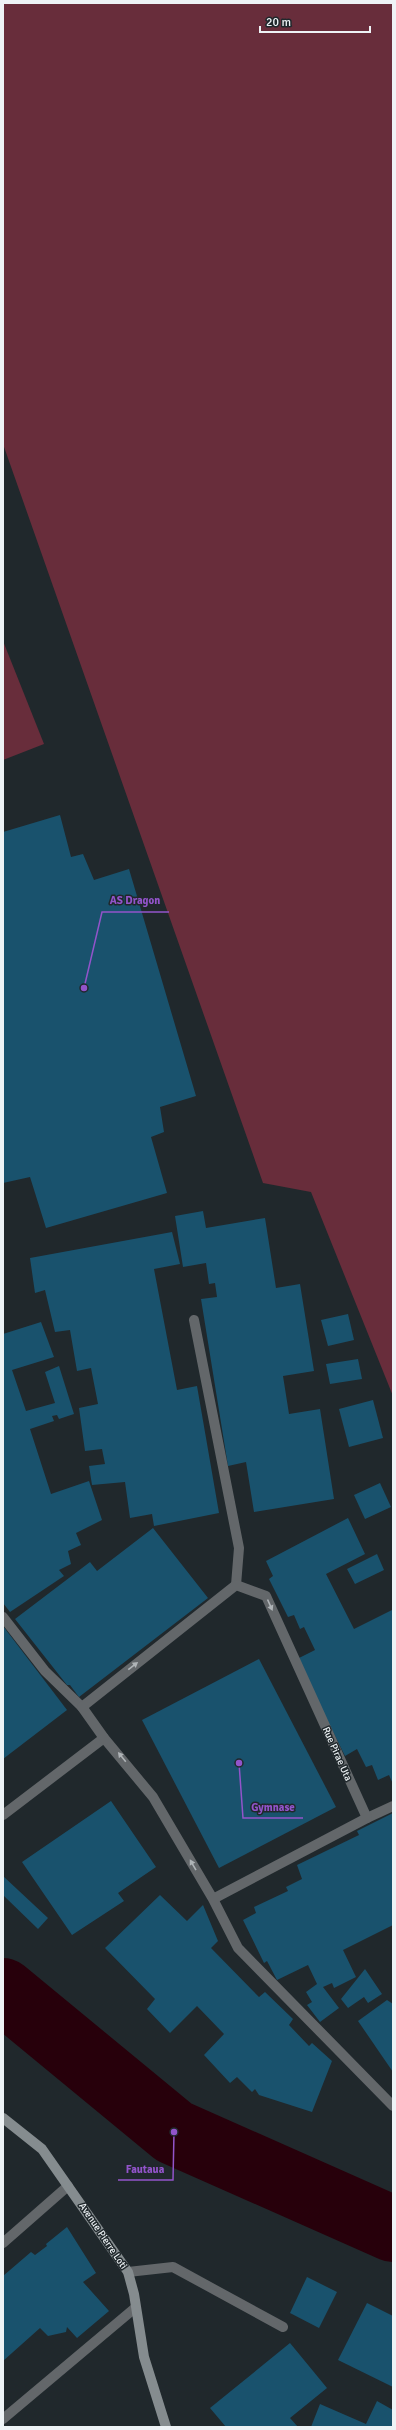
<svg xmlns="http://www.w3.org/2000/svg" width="396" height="2430" viewBox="0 0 396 2430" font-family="Signika,sans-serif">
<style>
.green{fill:#682d3b}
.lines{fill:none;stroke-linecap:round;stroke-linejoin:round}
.river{stroke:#27000b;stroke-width:66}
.building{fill:#19526d}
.lane{stroke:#63676a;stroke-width:10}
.street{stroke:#63676a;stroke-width:10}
.secondary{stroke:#858c8f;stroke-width:10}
.oneway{fill:#afb4b7}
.labels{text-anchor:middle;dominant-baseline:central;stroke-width:3;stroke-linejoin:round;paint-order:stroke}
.street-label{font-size:10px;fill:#eef3f6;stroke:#20282c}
.leader{fill:none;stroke:#9254ca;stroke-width:1.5}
.callout-dot{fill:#9254ca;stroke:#20282c;stroke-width:1.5}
.callout-label{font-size:11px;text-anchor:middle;font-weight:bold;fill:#9254ca;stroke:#20282c;stroke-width:3;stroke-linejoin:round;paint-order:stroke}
</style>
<rect width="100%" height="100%" fill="#20282c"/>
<g class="green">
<path d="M 3,3 L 393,3 L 393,1396 L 311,1192 L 263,1183 L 3,444 Z"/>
<path d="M 3,641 L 44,744 L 3,760 Z"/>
</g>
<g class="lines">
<path class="river" d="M 3,1991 L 174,2132 L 393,2229"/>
</g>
<g class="building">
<path d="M 60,815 L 71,857 L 83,854 L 94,880 L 129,869 L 196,1096 L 160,1107 L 164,1132 L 151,1137 L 167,1193 L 46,1228 L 30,1177 L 3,1183 L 3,832 Z"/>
<path d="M 203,1211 L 206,1228 L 265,1218 L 276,1288 L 300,1284 L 314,1371 L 283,1376 L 289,1414 L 320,1409 L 334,1499 L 254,1512 L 246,1462 L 228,1466 L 201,1299 L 217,1297 L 215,1283 L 209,1284 L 206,1263 L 183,1267 L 175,1216 Z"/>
<path d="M 172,1232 L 180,1264 L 154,1269 L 177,1390 L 197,1386 L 219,1513 L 154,1526 L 152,1514 L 130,1518 L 125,1482 L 92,1485 L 89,1466 L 105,1464 L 102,1449 L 85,1451 L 79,1408 L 98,1404 L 91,1368 L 77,1371 L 70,1330 L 55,1332 L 45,1290 L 35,1293 L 30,1258 Z"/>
<path d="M 348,1314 L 354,1340 L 328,1346 L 321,1320 Z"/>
<path d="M 41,1322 L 54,1357 L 12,1370 L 26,1411 L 55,1403 L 45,1372 L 59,1366 L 74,1414 L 59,1419 L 57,1415 L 52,1416 L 54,1421 L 30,1429 L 51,1494 L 89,1481 L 102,1520 L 76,1533 L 81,1545 L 68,1551 L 71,1564 L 59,1570 L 64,1576 L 10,1612 L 3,1603 L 3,1334 Z"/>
<path d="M 358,1359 L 362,1379 L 330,1384 L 326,1364 Z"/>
<path d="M 373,1400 L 383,1438 L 349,1447 L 339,1409 Z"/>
<path d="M 380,1483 L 391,1507 L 365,1519 L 354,1495 Z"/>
<path d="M 348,1518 L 365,1554 L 326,1574 L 354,1629 L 392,1610 L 393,1611 L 393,1784 L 389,1775 L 378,1780 L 372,1765 L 366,1767 L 357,1749 L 345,1756 L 297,1659 L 315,1650 L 304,1627 L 300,1629 L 294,1615 L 288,1617 L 269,1579 L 273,1576 L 266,1561 Z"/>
<path d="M 153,1528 L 208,1598 L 79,1697 L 70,1685 L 67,1685 L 15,1619 L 90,1562 L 97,1571 Z"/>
<path d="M 377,1554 L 384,1570 L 355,1584 L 347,1569 Z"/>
<path d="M 3,1626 L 67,1710 L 3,1759 Z"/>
<path d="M 259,1659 L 336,1807 L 219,1868 L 142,1720 Z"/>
<path d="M 111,1801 L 156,1867 L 118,1893 L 124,1901 L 72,1935 L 22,1862 Z"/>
<path d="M 393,1813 L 393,1925 L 343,1950 L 356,1977 L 334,1988 L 332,1983 L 323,1987 L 339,2008 L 320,2022 L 307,2005 L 312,2002 L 306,1992 L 317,1984 L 308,1965 L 277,1980 L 267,1961 L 264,1963 L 243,1920 L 256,1913 L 254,1907 L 288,1891 L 286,1887 L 302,1879 L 297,1865 L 359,1835 L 357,1831 Z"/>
<path d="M 3,1876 L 48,1918 L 38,1929 L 3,1895 Z"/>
<path d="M 160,1895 L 187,1921 L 203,1905 L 218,1941 L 211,1948 L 259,1997 L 265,1992 L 293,2019 L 289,2025 L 309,2046 L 312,2043 L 332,2061 L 312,2112 L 259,2095 L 255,2089 L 252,2092 L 237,2077 L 230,2083 L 204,2055 L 224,2034 L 197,2006 L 170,2033 L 147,2009 L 155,1999 L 105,1948 Z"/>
<path d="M 365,1969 L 382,1994 L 368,2003 L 364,1997 L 348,2008 L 341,1999 Z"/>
<path d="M 387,2000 L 393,2004 L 393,2072 L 358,2021 Z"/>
<path d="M 67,2227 L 96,2273 L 83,2282 L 109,2311 L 77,2338 L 67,2327 L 66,2332 L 48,2336 L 40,2328 L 3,2361 L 3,2276 L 31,2252 L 35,2255 L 47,2246 L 46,2244 Z"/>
<path d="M 307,2277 L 337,2292 L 319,2328 L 290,2313 Z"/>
<path d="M 367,2303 L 393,2316 L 393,2387 L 338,2360 Z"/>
<path d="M 290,2343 L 327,2388 L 290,2418 L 298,2427 L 226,2427 L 210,2408 Z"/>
<path d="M 377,2401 L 393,2410 L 393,2427 L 311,2427 L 320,2404 L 366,2424 Z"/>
</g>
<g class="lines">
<g class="lane">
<path d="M 367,1818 L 393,1806"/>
<path d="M 3,2243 L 68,2186"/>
<path d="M 128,2272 L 173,2267 L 283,2327"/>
<path d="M 3,2419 L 135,2308"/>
</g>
<g class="street">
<path d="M 194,1320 L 239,1548 L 236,1585"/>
<path d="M 3,1617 L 45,1671 L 82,1707"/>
<path d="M 3,1815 L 104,1738"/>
<path d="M 213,1899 L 367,1818 L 266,1596 L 236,1585 L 82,1707 L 104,1738 L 153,1797 L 213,1899 L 238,1948 L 393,2106"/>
</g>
<path class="secondary" d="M 3,2118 L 42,2149 L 128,2272 L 134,2294 L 144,2357 L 166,2427"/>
</g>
<defs><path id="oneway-solid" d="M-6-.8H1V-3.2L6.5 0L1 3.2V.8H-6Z"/></defs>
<g class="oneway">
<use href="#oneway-solid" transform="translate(270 1605) rotate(66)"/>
<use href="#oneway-solid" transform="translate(133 1666) rotate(-38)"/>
<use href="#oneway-solid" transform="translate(122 1757) rotate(-129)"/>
<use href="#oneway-solid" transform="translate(193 1865) rotate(-120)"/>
</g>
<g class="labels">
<g class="street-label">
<text transform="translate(337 1754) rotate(66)">Rue Pirae Uta</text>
<text transform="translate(103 2236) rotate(56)">Avenue Pierre Loti</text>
</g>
</g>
<path class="leader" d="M84 988L102 912H169M239 1763L243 1818H303M174 2132L173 2180H118"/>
<g class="callout-dot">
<circle cx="84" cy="988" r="4"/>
<circle cx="239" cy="1763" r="4"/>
<circle cx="174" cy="2132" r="4"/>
</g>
<g class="callout-label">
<text x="135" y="904">AS Dragon</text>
<text x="273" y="1811">Gymnase</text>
<text x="145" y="2173">Fautaua</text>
</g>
<rect width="396" height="2430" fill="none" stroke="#eef3f6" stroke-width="8"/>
<path d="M260 26v6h110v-6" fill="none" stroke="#eef3f6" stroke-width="2"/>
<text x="266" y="26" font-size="12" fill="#eef3f6" stroke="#20282c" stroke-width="3" paint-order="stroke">20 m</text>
</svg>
